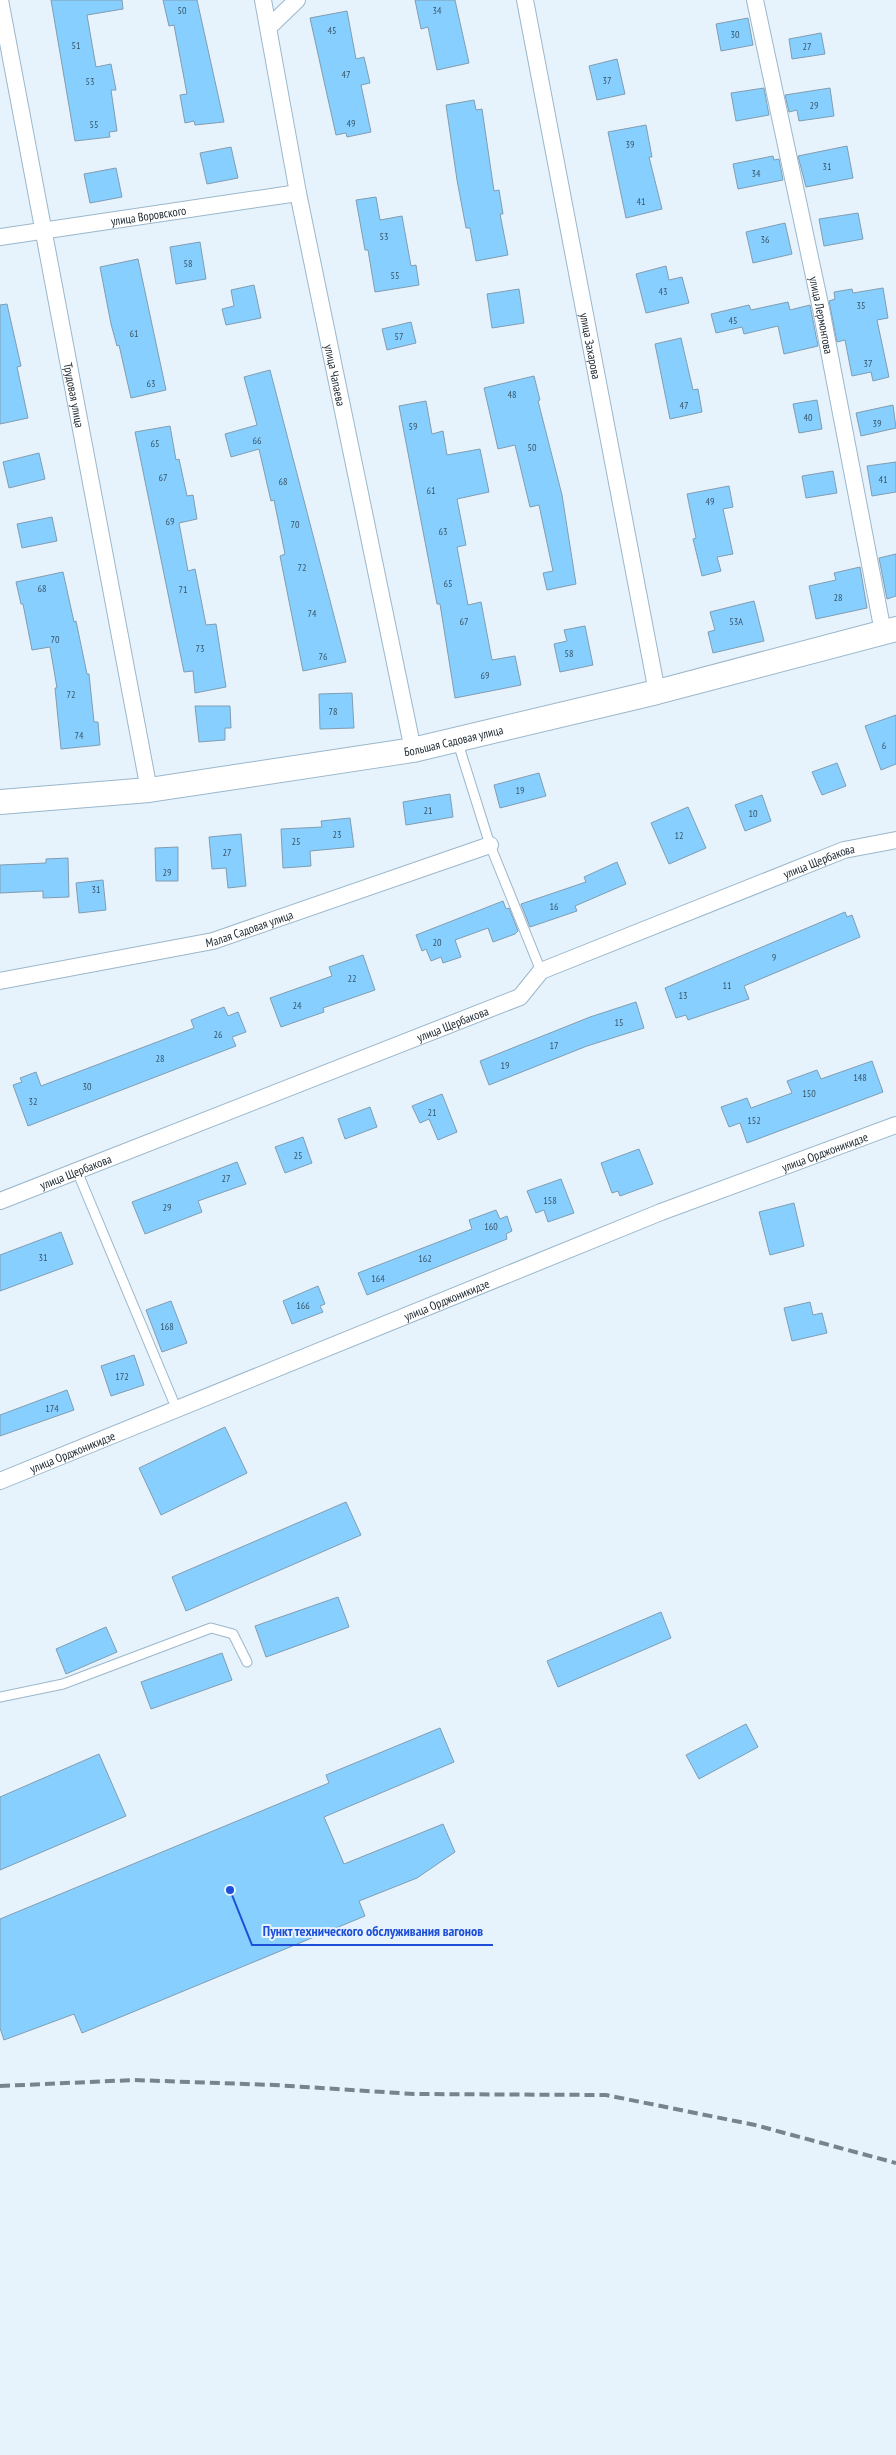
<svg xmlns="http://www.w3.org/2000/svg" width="896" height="2455" viewBox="0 0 896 2455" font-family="'PT Sans Narrow',sans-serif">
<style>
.building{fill:#86cfff;stroke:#819db1}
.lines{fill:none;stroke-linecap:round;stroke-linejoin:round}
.lane-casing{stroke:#9ab7cc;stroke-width:11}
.street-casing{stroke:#9ab7cc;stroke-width:18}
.secondary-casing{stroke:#9ab7cc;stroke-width:26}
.lane{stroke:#fff;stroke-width:9}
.street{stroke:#fff;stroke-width:16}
.secondary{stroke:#fff;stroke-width:24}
.rail{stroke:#78848c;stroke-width:4;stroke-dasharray:10 5;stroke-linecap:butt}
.labels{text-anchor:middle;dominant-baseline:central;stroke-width:4;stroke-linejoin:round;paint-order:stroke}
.number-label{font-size:10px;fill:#3a5567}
.street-label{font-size:12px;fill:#212c34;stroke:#e7f3fc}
.leader{fill:none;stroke:#1d4ed8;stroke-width:2}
.callout-dot{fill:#1d4ed8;stroke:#e7f3fc;stroke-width:2}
.callout-label{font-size:14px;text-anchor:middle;font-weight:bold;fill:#1d4ed8;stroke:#e7f3fc;stroke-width:4;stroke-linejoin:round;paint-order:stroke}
</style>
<rect width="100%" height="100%" fill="#e7f3fc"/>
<g class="building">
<path d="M 51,0 L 122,0 L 123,9 L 87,15 L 96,67 L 111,64 L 116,90 L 111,90 L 117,131 L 109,132 L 110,137 L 75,141 Z"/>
<path d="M 163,0 L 197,0 L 224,122 L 195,125 L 194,121 L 185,123 L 180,95 L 187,94 L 174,25 L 169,26 Z"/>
<path d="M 415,0 L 455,0 L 469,63 L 437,70 L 428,27 L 421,29 Z"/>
<path d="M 347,11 L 356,59 L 364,57 L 370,83 L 361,85 L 371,132 L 347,137 L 346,133 L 336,135 L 310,18 Z"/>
<path d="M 748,18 L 753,45 L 721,51 L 716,24 Z"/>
<path d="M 821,33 L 825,54 L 792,59 L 789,39 Z"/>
<path d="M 617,59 L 625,94 L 597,100 L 589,66 Z"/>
<path d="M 764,88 L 769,115 L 736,121 L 731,93 Z"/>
<path d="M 830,88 L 834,116 L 799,121 L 797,110 L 789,112 L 785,95 Z"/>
<path d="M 474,100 L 476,110 L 482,109 L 494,191 L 499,190 L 503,214 L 500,214 L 508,255 L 476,261 L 470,228 L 466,228 L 457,180 L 446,105 Z"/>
<path d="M 646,125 L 652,157 L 649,157 L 662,209 L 626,218 L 608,132 Z"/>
<path d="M 847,146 L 853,178 L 806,187 L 798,156 Z"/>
<path d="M 231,147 L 238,178 L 207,184 L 200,153 Z"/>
<path d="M 773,156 L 774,160 L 779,159 L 783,180 L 738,189 L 733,164 Z"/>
<path d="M 116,168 L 122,197 L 90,203 L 84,174 Z"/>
<path d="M 376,197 L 380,220 L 402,216 L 411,266 L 416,265 L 419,285 L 375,292 L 368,250 L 365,250 L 356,200 Z"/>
<path d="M 858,213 L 863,239 L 824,246 L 819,219 Z"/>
<path d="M 785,223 L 792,254 L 753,263 L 746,232 Z"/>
<path d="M 200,242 L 206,279 L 176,284 L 170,247 Z"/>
<path d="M 138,259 L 166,390 L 131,398 L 119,345 L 117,346 L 111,324 L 100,267 Z"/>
<path d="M 666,266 L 669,280 L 682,277 L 689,303 L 646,313 L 636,274 Z"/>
<path d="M 254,285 L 261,318 L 226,325 L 222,309 L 234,306 L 231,290 Z"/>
<path d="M 883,288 L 888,318 L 877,320 L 889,377 L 873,381 L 871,372 L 852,376 L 845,340 L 837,342 L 829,301 L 835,299 L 834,292 L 852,289 L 853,293 Z"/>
<path d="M 519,289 L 524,323 L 492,328 L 487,294 Z"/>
<path d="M 788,302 L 790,310 L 810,305 L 818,346 L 784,354 L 778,326 L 744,334 L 742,327 L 716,333 L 711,314 L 749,305 L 751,310 Z"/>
<path d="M 7,304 L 21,366 L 17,367 L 28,418 L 0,424 L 0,305 Z"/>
<path d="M 411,322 L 416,343 L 387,350 L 382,329 Z"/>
<path d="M 681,338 L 693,390 L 698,389 L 702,412 L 670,419 L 655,344 Z"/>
<path d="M 270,370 L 346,662 L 303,671 L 280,556 L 285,554 L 274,500 L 271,501 L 259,449 L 231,457 L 225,434 L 257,425 L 244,377 Z"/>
<path d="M 534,376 L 540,400 L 538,401 L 562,495 L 576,584 L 547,590 L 543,573 L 553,571 L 539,505 L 530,507 L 515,445 L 498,449 L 484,388 Z"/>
<path d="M 817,400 L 822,429 L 799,433 L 793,404 Z"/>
<path d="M 426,401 L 432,434 L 443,431 L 447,455 L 480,449 L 489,492 L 457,499 L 466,545 L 457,547 L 468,605 L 481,602 L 492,660 L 515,656 L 521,685 L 455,698 L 440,604 L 437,604 L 399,406 Z"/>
<path d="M 893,405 L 896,428 L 861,436 L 856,413 Z"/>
<path d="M 170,426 L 176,460 L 179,459 L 187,496 L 193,495 L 197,519 L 179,523 L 188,571 L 195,569 L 206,625 L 216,624 L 226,687 L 195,693 L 193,671 L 184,672 L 135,432 Z"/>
<path d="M 39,453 L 45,479 L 9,488 L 3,462 Z"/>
<path d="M 896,462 L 896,492 L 872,496 L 867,466 Z"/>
<path d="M 833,471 L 837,493 L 806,498 L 802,476 Z"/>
<path d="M 729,486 L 733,507 L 723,509 L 733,554 L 717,557 L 721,571 L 702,576 L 693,539 L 696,538 L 687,494 Z"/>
<path d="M 52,517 L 57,541 L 22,548 L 17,524 Z"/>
<path d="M 896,554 L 896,596 L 887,599 L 879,558 Z"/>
<path d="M 860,567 L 867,608 L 816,619 L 809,586 L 836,580 L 834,573 Z"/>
<path d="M 63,572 L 74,622 L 76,621 L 87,674 L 89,674 L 94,722 L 98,722 L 100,745 L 61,749 L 55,688 L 57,688 L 50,647 L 32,650 L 23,604 L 21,604 L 16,582 Z"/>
<path d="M 754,601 L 764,641 L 713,653 L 708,632 L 715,630 L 710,612 Z"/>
<path d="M 585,626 L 593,665 L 560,672 L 554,644 L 567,641 L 564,630 Z"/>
<path d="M 352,693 L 354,728 L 320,729 L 319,694 Z"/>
<path d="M 195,706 L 230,706 L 231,728 L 225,728 L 225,740 L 199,742 Z"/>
<path d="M 896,715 L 896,764 L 881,770 L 865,726 Z"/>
<path d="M 837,763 L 846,786 L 822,795 L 812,772 Z"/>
<path d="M 539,773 L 546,796 L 500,808 L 494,785 Z"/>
<path d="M 450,794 L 453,817 L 406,825 L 403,802 Z"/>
<path d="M 762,795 L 771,821 L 745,831 L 735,805 Z"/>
<path d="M 688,807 L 706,848 L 669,864 L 651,823 Z"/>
<path d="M 350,818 L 354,847 L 310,851 L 311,866 L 283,868 L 281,829 L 322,827 L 321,821 Z"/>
<path d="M 241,834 L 246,886 L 228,888 L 226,868 L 212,869 L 209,837 Z"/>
<path d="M 178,847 L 178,881 L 156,881 L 155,848 Z"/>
<path d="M 68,858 L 69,897 L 43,898 L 43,891 L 0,893 L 0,865 L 46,863 L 46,859 Z"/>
<path d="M 617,862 L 626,884 L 575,906 L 577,911 L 530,927 L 521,904 L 586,882 L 584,877 Z"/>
<path d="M 103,880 L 106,910 L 79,913 L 76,883 Z"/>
<path d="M 503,901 L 506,909 L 509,908 L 518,931 L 515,934 L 493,942 L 488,928 L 455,940 L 461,957 L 443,963 L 441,957 L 431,961 L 426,949 L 422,951 L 416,935 Z"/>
<path d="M 845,912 L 847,917 L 852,915 L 860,937 L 744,986 L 749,999 L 688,1020 L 686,1015 L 676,1018 L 665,988 Z"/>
<path d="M 363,955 L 375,990 L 323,1008 L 324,1012 L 281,1027 L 270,998 L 332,976 L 329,967 Z"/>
<path d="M 636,1002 L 644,1028 L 587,1046 L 489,1085 L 480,1061 L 590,1017 Z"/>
<path d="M 224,1007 L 228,1016 L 238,1012 L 246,1032 L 232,1037 L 236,1046 L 28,1126 L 13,1085 L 22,1082 L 20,1078 L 36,1072 L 41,1086 L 194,1028 L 191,1020 Z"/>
<path d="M 872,1061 L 883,1092 L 747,1143 L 740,1123 L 729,1127 L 721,1107 L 747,1098 L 751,1108 L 792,1093 L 787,1081 L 817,1070 L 821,1079 Z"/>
<path d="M 442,1094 L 457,1132 L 438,1140 L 429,1119 L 420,1123 L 412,1106 Z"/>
<path d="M 370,1107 L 377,1127 L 345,1139 L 338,1119 Z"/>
<path d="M 303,1137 L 312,1163 L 285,1173 L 275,1147 Z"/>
<path d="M 639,1149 L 653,1184 L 620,1196 L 618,1191 L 612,1193 L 601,1163 Z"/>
<path d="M 237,1162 L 246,1184 L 198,1201 L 202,1212 L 145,1234 L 132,1202 Z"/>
<path d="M 561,1179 L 574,1213 L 548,1222 L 544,1210 L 536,1213 L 527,1191 Z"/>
<path d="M 794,1203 L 804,1246 L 770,1255 L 759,1212 Z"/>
<path d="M 496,1210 L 500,1219 L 507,1216 L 512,1231 L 506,1234 L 507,1239 L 367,1295 L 358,1273 L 472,1229 L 469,1220 Z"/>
<path d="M 61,1232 L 73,1264 L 0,1291 L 0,1255 Z"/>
<path d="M 318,1286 L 325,1304 L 320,1306 L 323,1312 L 292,1324 L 283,1301 Z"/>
<path d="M 171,1301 L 187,1343 L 162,1352 L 146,1310 Z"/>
<path d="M 810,1302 L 813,1315 L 822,1313 L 827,1333 L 792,1341 L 784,1308 Z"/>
<path d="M 134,1355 L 144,1385 L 111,1396 L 101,1366 Z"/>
<path d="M 67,1390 L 74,1410 L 0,1436 L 0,1415 Z"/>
<path d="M 225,1427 L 247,1473 L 161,1515 L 139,1468 Z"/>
<path d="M 346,1502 L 361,1535 L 186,1611 L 172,1577 Z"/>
<path d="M 338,1597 L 349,1627 L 266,1657 L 255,1626 Z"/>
<path d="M 661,1612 L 671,1638 L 558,1687 L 547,1661 Z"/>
<path d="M 106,1627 L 117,1652 L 66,1674 L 56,1649 Z"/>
<path d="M 222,1653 L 232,1680 L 151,1709 L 141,1682 Z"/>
<path d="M 746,1724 L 758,1747 L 699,1779 L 686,1755 Z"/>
<path d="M 440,1728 L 454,1762 L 324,1817 L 344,1864 L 443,1824 L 455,1852 L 417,1878 L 359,1901 L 365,1916 L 82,2033 L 74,2014 L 4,2040 L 0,2028 L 0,1919 L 329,1783 L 326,1775 Z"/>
<path d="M 99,1754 L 126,1816 L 0,1870 L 0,1797 Z"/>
</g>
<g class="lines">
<g class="lane-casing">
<g id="lane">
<path d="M 457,740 L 490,845 L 541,971"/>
<path d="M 77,1171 L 177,1410"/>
<path d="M 0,1697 L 63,1684 L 211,1628 L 233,1634 L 247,1662"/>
</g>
</g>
<g class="street-casing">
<g id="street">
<path id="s1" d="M 0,0 L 149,790"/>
<path id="s2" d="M 263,0 L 298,193 L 413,750"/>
<path id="s3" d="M 525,0 L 657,692"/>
<path id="s4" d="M 755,0 L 821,309 L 883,632"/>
<path d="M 269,27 L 297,0"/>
<path id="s5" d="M 0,237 L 298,193"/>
<path id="s6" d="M 0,981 L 213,941 L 490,845"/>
<path id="s7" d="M 0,1201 L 520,997 L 541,971 L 844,850 L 896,840"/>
<path id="s8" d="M 0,1481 L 661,1212 L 896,1125"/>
</g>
</g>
<g class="secondary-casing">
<g id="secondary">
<path id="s9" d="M 0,802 L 149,790 L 413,750 L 657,692 L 896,629"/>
</g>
</g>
<use href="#lane" class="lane"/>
<use href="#street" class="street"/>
<use href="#secondary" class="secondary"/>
<path class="rail" d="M 0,2086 L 134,2080 L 274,2085 L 414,2094 L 606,2095 L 755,2125 L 896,2163"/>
</g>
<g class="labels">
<g class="number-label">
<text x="182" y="10">50</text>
<text x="437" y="10">34</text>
<text x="332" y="30">45</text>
<text x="735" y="34">30</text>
<text x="76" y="45">51</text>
<text x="807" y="46">27</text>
<text x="346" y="74">47</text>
<text x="607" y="80">37</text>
<text x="90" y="81">53</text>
<text x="814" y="105">29</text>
<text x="351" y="123">49</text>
<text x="94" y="124">55</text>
<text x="630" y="144">39</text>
<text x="827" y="166">31</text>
<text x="756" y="173">34</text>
<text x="641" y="201">41</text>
<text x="384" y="236">53</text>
<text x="765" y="239">36</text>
<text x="188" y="263">58</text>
<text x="395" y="275">55</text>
<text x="663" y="291">43</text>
<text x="861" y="305">35</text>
<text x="733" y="320">45</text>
<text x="134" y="333">61</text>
<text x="399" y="336">57</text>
<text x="868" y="363">37</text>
<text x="151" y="383">63</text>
<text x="512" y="394">48</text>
<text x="684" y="405">47</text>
<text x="808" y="417">40</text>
<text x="877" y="423">39</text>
<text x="413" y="426">59</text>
<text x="257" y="440">66</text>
<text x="155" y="443">65</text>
<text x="532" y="447">50</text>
<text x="163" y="477">67</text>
<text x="883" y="479">41</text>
<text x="283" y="481">68</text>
<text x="431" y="490">61</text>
<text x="710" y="501">49</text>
<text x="170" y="521">69</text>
<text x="295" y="524">70</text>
<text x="443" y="531">63</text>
<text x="302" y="567">72</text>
<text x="448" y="583">65</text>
<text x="42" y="588">68</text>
<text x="183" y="589">71</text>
<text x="838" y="597">28</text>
<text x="312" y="613">74</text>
<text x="464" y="621">67</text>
<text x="736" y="621">53А</text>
<text x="55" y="639">70</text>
<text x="200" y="648">73</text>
<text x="569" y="653">58</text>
<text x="323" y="656">76</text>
<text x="485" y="675">69</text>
<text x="71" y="694">72</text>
<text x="333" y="711">78</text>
<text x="79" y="735">74</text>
<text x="884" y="745">6</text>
<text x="520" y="790">19</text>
<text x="428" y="810">21</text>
<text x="753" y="813">10</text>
<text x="337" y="834">23</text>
<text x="679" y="835">12</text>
<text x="296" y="841">25</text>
<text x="227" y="852">27</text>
<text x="167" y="872">29</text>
<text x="96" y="889">31</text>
<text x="554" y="906">16</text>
<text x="437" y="942">20</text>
<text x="774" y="957">9</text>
<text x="352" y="978">22</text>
<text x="727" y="985">11</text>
<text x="683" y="995">13</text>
<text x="297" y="1005">24</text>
<text x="619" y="1022">15</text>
<text x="218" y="1034">26</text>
<text x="554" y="1045">17</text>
<text x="160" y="1058">28</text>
<text x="505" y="1065">19</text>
<text x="860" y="1077">148</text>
<text x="87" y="1086">30</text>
<text x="809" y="1093">150</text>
<text x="33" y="1101">32</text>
<text x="432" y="1112">21</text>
<text x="754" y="1120">152</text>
<text x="298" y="1155">25</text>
<text x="226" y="1178">27</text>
<text x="550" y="1200">158</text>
<text x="167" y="1207">29</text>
<text x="491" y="1226">160</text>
<text x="43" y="1257">31</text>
<text x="425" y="1258">162</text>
<text x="378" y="1278">164</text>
<text x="303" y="1305">166</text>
<text x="167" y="1326">168</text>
<text x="122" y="1376">172</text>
<text x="52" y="1408">174</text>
</g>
<g class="street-label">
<text stroke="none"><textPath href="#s5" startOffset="150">улица Воровского</textPath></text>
<text stroke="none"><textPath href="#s4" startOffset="322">улица Лермонтова</textPath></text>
<text stroke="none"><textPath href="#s3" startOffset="352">улица Захарова</textPath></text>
<text stroke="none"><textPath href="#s2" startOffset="382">улица Чапаева</textPath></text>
<text stroke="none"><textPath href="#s1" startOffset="402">Трудовая улица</textPath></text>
<text stroke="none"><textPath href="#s9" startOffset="458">Большая Садовая улица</textPath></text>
<text stroke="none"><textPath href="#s7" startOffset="891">улица Щербакова</textPath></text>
<text stroke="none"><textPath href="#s6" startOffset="255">Малая Садовая улица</textPath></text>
<text stroke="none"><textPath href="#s7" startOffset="486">улица Щербакова</textPath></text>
<text stroke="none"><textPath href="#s8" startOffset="888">улица Орджоникидзе</textPath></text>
<text stroke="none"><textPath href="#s7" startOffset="81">улица Щербакова</textPath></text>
<text stroke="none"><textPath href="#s8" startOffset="482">улица Орджоникидзе</textPath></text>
<text stroke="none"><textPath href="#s8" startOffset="78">улица Орджоникидзе</textPath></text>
</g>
</g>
<path class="leader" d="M230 1890L252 1945H493"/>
<circle class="callout-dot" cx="230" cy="1890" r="5"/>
<g class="callout-label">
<text x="373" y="1936">Пункт технического обслуживания вагонов</text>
</g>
</svg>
